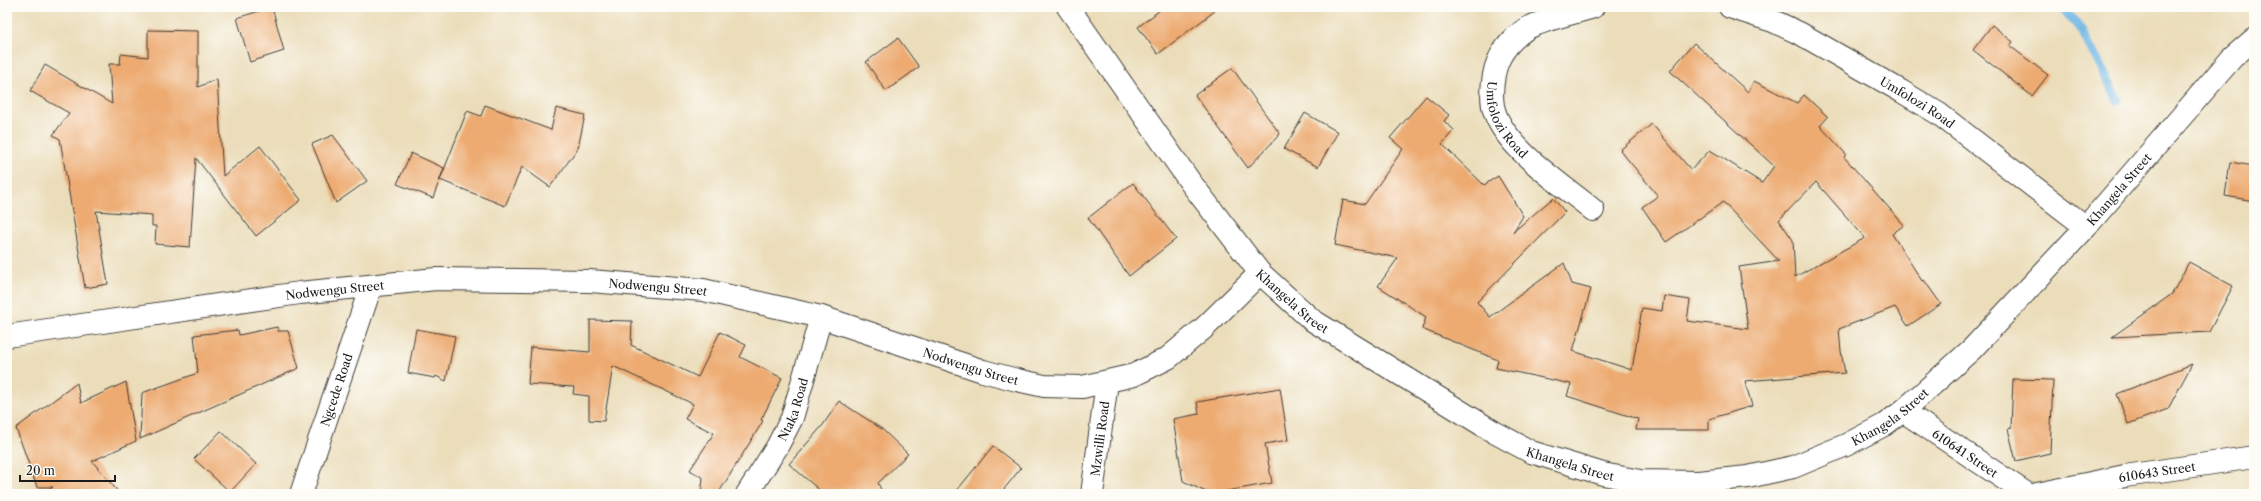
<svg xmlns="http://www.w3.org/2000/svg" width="2261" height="501" viewBox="0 0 2261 501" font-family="'Libre Caslon Text',serif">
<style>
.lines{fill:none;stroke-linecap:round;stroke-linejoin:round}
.stream{stroke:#6ab5e3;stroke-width:9}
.building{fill:#edab72;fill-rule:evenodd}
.minor-casing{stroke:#3b3934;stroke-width:24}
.minor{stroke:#fff;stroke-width:22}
.labels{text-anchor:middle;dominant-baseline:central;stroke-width:3.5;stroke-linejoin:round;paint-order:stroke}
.street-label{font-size:12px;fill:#1c1c1c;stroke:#fdfcf7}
</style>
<rect width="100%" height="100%" fill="#fdfcf7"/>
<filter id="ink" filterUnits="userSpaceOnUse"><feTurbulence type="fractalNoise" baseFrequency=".025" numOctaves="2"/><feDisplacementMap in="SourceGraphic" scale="8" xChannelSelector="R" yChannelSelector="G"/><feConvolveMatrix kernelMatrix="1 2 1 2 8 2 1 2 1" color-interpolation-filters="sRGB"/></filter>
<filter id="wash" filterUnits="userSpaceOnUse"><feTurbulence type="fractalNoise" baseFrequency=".012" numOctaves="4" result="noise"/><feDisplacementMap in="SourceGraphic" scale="16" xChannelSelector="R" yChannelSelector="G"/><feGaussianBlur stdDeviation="0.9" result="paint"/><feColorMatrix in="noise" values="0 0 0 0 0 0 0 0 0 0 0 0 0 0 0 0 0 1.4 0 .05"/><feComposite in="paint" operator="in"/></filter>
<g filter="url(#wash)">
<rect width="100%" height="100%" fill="#ebddba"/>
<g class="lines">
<path class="stream" d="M 2062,7 L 2082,31 L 2118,100"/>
</g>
<g id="blocks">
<g class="building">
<path d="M 272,7 L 284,51 L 250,62 L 237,18 Z"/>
<path d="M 1164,7 L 1220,7 L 1158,54 L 1138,27 Z"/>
<path d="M 1992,25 L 2013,42 L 2010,46 L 2048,75 L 2032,96 L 1973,50 Z"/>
<path d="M 148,30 L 198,31 L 198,87 L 217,79 L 223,176 L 260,146 L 301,200 L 256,236 L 196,158 L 190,247 L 155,244 L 156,226 L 152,226 L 152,215 L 96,211 L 108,284 L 85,288 L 60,139 L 53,135 L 69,113 L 30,91 L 45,65 L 112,104 L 109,64 L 120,64 L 121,54 L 148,57 Z"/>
<path d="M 898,38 L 919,67 L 886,91 L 866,62 Z"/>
<path d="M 1694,43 L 1748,92 L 1754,81 L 1797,103 L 1804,95 L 1828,117 L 1820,126 L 1846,154 L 1844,157 L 1904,225 L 1892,234 L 1922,281 L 1924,280 L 1941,304 L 1908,326 L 1895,307 L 1839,329 L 1841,351 L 1845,373 L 1745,381 L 1752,406 L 1709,419 L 1709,430 L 1636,430 L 1638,419 L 1567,396 L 1571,384 L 1496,368 L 1498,360 L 1422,329 L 1426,317 L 1378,286 L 1398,258 L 1335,245 L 1343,200 L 1365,204 L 1403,149 L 1390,138 L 1426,96 L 1449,115 L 1444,121 L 1454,130 L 1442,144 L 1484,185 L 1498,176 L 1523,216 L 1513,232 L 1553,198 L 1565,212 L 1477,302 L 1490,317 L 1564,263 L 1572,284 L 1591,289 L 1573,351 L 1632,370 L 1642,308 L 1662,311 L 1664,296 L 1690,300 L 1687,321 L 1748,329 L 1739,267 L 1779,261 L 1723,202 L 1666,242 L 1642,207 L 1658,196 L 1620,150 L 1652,124 L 1691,170 L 1710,150 L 1762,183 L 1774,166 L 1670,71 ZM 1816,182 L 1865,238 L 1795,277 L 1793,240 L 1779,220 Z"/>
<path d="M 1232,68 L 1280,134 L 1248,168 L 1195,95 Z"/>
<path d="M 485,105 L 551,130 L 556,108 L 585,115 L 578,148 L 550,187 L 522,167 L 505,206 L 440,180 L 467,111 L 481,116 Z"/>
<path d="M 1305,113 L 1338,132 L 1318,167 L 1284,149 Z"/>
<path d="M 333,135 L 367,181 L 336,203 L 312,144 Z"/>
<path d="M 411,153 L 444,168 L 433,198 L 397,184 Z"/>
<path d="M 2230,162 L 2254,166 L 2254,201 L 2225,196 Z"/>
<path d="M 1133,183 L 1176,239 L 1129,276 L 1088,218 Z"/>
<path d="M 2189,262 L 2233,286 L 2209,332 L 2112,337 L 2172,294 Z"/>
<path d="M 590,320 L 632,321 L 631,345 L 698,377 L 720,332 L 746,345 L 740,357 L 782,378 L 761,420 L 763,421 L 718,494 L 701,494 L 703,478 L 690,470 L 714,433 L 685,419 L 693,404 L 613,366 L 604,421 L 589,420 L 589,396 L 573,394 L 574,387 L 528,384 L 531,347 L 590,352 Z"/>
<path d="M 277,327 L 278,331 L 288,331 L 299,368 L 140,439 L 142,393 L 198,373 L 194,335 L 238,330 L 239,335 Z"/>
<path d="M 416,329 L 455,336 L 446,381 L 436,376 L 435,378 L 408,373 Z"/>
<path d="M 2192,364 L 2168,409 L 2128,424 L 2117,394 Z"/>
<path d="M 2013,379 L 2053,380 L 2050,453 L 2016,461 L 2008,429 L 2011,428 Z"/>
<path d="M 126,382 L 136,441 L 92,461 L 120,494 L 45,494 L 53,487 L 37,487 L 16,428 L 77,383 L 81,403 Z"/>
<path d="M 1280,388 L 1288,440 L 1265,444 L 1272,483 L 1210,494 L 1183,481 L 1173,419 L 1199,414 L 1197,402 Z"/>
<path d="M 839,401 L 882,429 L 908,454 L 878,483 L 883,494 L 824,494 L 789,464 L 823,425 Z"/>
<path d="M 221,431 L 256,464 L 230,492 L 194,459 Z"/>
<path d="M 993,446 L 1021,468 L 1000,494 L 954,494 Z"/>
</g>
</g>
</g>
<g filter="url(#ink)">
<use href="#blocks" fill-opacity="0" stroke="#3b3934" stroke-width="1"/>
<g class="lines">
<g class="minor-casing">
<g id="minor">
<path id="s1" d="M 1068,7 L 1191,183 L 1260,273 L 1312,320 L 1494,432 L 1531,452 L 1603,474 L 1640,481 L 1698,482 L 1748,477 L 1793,467 L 1846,445 L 1884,425 L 1903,411 L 1972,349 L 2086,227 L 2232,58 L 2254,39"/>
<path id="s2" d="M 1593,7 C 1575,13 1541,20 1526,29 C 1510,40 1497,56 1494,75 C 1492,86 1491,95 1493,106 C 1501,146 1563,185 1593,210"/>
<path id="s3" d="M 1730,7 L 1773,21 L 1801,34 L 1901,91 L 1939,114 L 2086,227"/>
<path id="s4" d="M 7,336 L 300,293 L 436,279 L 590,281 L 703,290 L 821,317 L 983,371 L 1017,380 L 1044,386 L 1082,387 L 1134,375 L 1168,358 L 1204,328 L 1260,273"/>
<path id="s5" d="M 1903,411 L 2027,494"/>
<path id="s6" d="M 301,494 L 371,286"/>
<path id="s7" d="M 747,494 L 777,447 L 792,418 L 821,317"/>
<path id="s8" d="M 1092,494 L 1107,382"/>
<path id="s9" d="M 2037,494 L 2125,476 L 2254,457"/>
</g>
</g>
<use href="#minor" class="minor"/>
</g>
</g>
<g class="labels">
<g class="street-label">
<text stroke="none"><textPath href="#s3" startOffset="211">Umfolozi Road</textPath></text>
<text stroke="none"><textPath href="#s2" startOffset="177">Umfolozi Road</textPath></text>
<text stroke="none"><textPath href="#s1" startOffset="1355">Khangela Street</textPath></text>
<text stroke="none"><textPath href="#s4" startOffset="655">Nodwengu Street</textPath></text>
<text stroke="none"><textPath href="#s4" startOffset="331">Nodwengu Street</textPath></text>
<text stroke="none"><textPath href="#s1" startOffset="371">Khangela Street</textPath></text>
<text stroke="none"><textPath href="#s4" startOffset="979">Nodwengu Street</textPath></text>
<text stroke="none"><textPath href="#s6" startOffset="110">Ngcede Road</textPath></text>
<text stroke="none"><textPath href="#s7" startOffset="97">Ntaka Road</textPath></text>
<text stroke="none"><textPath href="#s1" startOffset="1031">Khangela Street</textPath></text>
<text stroke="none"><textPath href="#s8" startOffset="56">Mzwilli Road</textPath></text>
<text stroke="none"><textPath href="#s5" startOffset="75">610641 Street</textPath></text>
<text stroke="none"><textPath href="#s1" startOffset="695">Khangela Street</textPath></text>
<text stroke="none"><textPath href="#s9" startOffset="122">610643 Street</textPath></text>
</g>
</g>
<rect width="2261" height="501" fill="none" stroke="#fdfcf7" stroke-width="24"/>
<path d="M20 475v6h95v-6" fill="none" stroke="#1c1c1c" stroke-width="2"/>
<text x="26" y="475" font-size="12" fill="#1c1c1c" stroke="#fdfcf7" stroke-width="3" paint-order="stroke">20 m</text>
</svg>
